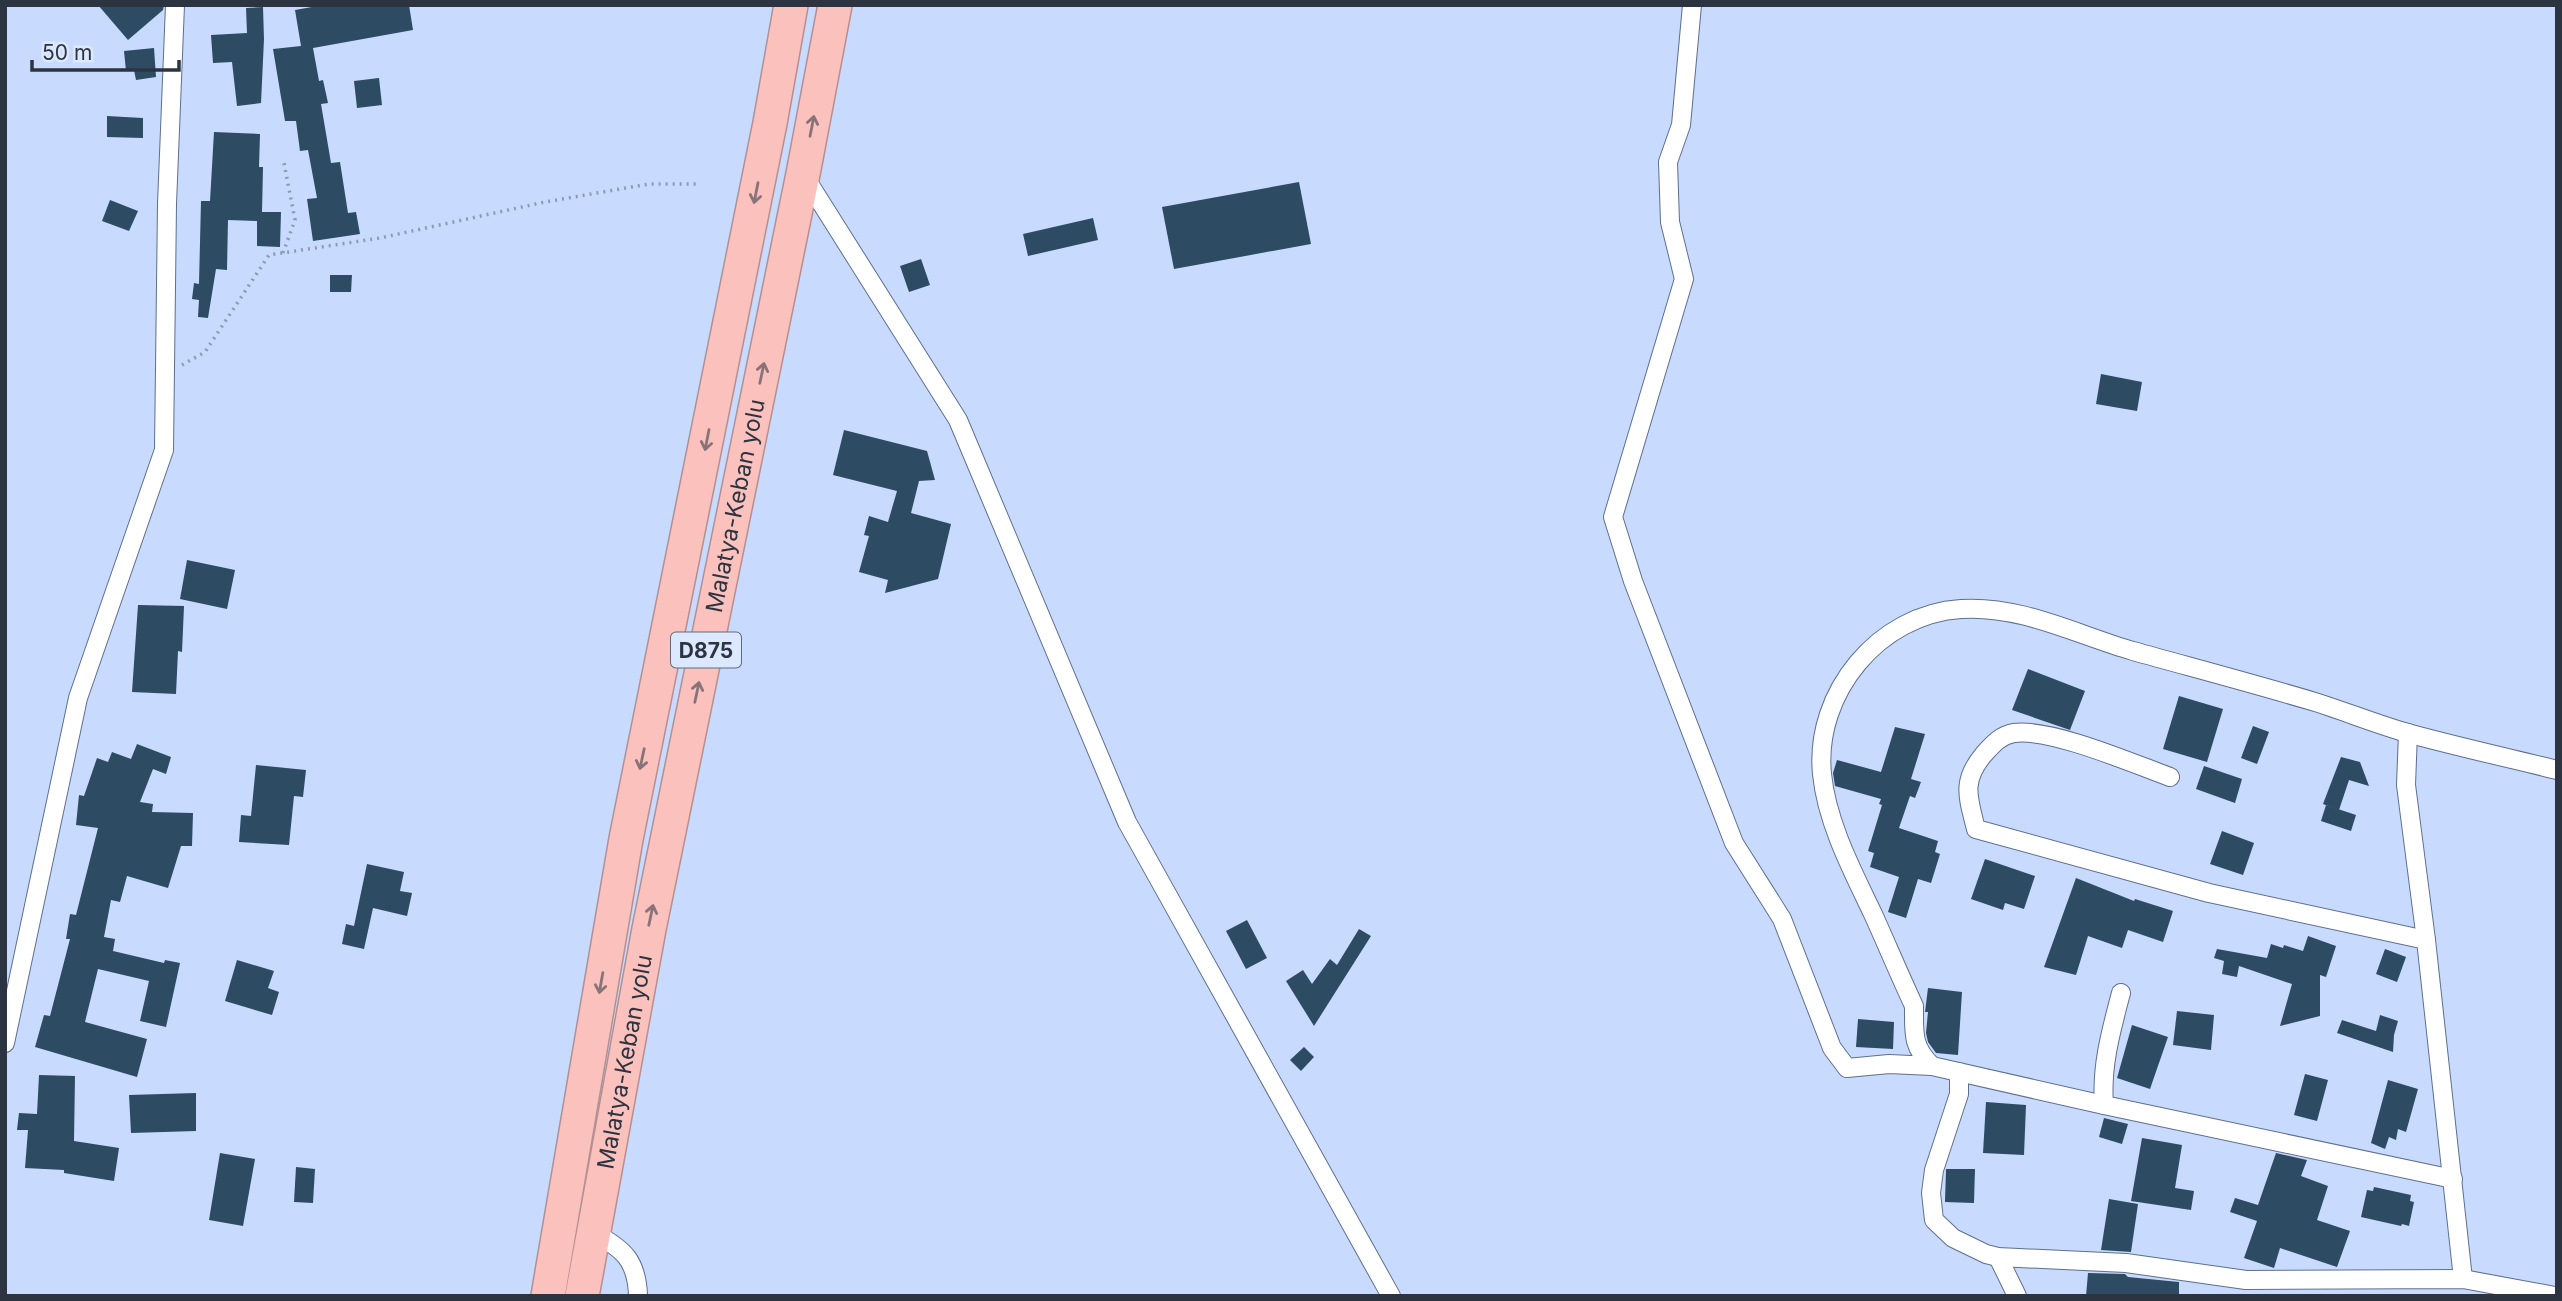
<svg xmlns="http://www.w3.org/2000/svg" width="2562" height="1301" viewBox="0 0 2562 1301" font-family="Inter,sans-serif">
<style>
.building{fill:#2d4b62}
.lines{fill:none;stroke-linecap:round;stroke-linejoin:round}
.street-casing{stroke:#5e6f8e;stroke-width:20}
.highway-casing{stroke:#b29092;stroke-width:36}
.path{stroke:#8c9bb5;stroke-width:3.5;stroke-dasharray:2 5;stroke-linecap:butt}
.street{stroke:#fff;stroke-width:18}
.highway{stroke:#fac1bd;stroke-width:33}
.oneway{stroke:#897379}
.labels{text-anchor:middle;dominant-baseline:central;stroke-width:7;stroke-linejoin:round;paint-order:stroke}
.shield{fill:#dce8fe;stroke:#616a7a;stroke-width:2}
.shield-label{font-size:21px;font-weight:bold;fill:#2c3441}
.street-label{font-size:23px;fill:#2c3441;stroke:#dce8fe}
</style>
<rect width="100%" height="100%" fill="#c8dbfe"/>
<g class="building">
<path d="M 98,5 L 164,5 L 163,10 L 128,40 Z"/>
<path d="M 323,5 L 409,5 L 413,30 L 313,48 L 319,81 L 323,80 L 328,103 L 321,104 L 331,163 L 340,162 L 348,213 L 356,212 L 360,234 L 313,241 L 307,199 L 317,198 L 308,150 L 300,151 L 296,121 L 285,121 L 273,49 L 301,46 L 295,10 Z"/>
<path d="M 263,7 L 264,39 L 261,103 L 237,106 L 232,62 L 213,63 L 211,35 L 247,33 L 246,8 Z"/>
<path d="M 154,48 L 156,77 L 136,80 L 134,70 L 126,71 L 124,51 Z"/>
<path d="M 379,78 L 382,105 L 357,108 L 354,81 Z"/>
<path d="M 107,116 L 143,118 L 143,138 L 107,137 Z"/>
<path d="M 214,132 L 260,134 L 259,167 L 263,167 L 262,212 L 281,212 L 280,247 L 257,246 L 257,221 L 228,220 L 227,270 L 216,269 L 208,318 L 198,317 L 199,300 L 192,299 L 194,283 L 199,284 L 201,201 L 210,201 Z"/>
<path d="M 1299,182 L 1311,244 L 1174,269 L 1162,207 Z"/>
<path d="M 110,200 L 138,211 L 129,231 L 102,221 Z"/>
<path d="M 1093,218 L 1098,240 L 1028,256 L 1023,234 Z"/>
<path d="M 921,259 L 930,285 L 909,292 L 900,266 Z"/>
<path d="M 330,275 L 352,275 L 351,292 L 330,292 Z"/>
<path d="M 2101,374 L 2142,382 L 2137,411 L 2096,404 Z"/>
<path d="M 844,430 L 927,451 L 935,480 L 919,481 L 911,513 L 951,524 L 938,579 L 885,593 L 888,580 L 859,572 L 869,536 L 864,535 L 869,516 L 888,522 L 897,491 L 833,475 Z"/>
<path d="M 187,560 L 235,570 L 227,609 L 180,599 Z"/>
<path d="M 138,605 L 184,606 L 182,652 L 178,651 L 176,694 L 132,692 Z"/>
<path d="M 2028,669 L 2085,691 L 2070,730 L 2012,710 Z"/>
<path d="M 2179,696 L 2223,709 L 2207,762 L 2163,749 Z"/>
<path d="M 2253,726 L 2269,732 L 2257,764 L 2241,758 Z"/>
<path d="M 1895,727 L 1925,734 L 1911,779 L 1921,782 L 1915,798 L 1910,796 L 1899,828 L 1938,841 L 1935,852 L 1940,854 L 1931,883 L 1918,879 L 1906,918 L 1888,912 L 1899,877 L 1870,867 L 1874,853 L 1868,851 L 1882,805 L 1879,804 L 1881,799 L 1835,786 L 1833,773 L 1837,760 L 1881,772 Z"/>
<path d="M 137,744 L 171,757 L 166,774 L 153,769 L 140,802 L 153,804 L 152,812 L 193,813 L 192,846 L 181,846 L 168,888 L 127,876 L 120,902 L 111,900 L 104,937 L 115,939 L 113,951 L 164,963 L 165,960 L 180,963 L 166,1027 L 140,1021 L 149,981 L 98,969 L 85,1022 L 147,1039 L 137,1077 L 35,1047 L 44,1015 L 50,1016 L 70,939 L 66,939 L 70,914 L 76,915 L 98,828 L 76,825 L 79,795 L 84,796 L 97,758 L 108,762 L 112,752 L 131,759 Z"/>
<path d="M 2341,757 L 2360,762 L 2369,786 L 2349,780 L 2339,810 L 2323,804 Z"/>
<path d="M 256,765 L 306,770 L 303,797 L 294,796 L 289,845 L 239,842 L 241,815 L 251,816 Z"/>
<path d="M 2204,766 L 2242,779 L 2235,803 L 2196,789 Z"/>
<path d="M 2326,805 L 2356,815 L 2351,831 L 2321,821 Z"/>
<path d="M 2222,831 L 2254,843 L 2243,875 L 2210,864 Z"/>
<path d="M 1985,859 L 2035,876 L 2024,909 L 2005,903 L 2003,910 L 1971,899 Z"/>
<path d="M 367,864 L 404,872 L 400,891 L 412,893 L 407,916 L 373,908 L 364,949 L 342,944 L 346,924 L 354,926 Z"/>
<path d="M 2076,878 L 2134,901 L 2135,899 L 2173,911 L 2163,942 L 2128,930 L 2122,948 L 2088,936 L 2076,975 L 2044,967 Z"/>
<path d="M 1247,920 L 1267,958 L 1246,969 L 1226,931 Z"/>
<path d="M 1359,929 L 1371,936 L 1314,1026 L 1286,981 L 1303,970 L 1312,984 L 1330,959 L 1337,965 Z"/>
<path d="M 2308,936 L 2336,946 L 2326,977 L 2320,975 L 2320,1016 L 2280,1026 L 2292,984 L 2239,966 L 2237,977 L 2222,974 L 2224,961 L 2214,958 L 2217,949 L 2267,958 L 2271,944 L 2283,948 L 2284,945 L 2303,951 Z"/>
<path d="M 2385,949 L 2406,957 L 2397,982 L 2376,974 Z"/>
<path d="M 237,960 L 274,971 L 268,988 L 279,992 L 272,1015 L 225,1001 Z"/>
<path d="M 1928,988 L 1962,992 L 1958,1055 L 1936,1053 L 1928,1042 L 1926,1033 L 1928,1012 L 1925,1012 Z"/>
<path d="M 2177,1011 L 2214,1015 L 2211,1050 L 2173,1045 Z"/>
<path d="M 2380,1015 L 2398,1021 L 2394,1035 L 2393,1052 L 2337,1033 L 2342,1020 L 2376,1031 Z"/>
<path d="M 1858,1019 L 1894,1022 L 1893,1049 L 1856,1047 Z"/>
<path d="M 2132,1025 L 2168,1037 L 2150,1089 L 2117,1078 Z"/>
<path d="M 1304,1047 L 1314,1057 L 1301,1071 L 1290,1060 Z"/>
<path d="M 2305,1074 L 2328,1080 L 2317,1121 L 2294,1115 Z"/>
<path d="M 39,1075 L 75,1076 L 74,1141 L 119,1148 L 114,1181 L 64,1173 L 64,1170 L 25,1168 L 28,1130 L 17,1130 L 19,1113 L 37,1114 Z"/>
<path d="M 2388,1080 L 2418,1089 L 2406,1132 L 2398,1129 L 2396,1140 L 2389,1137 L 2385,1149 L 2371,1143 Z"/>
<path d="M 196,1093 L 196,1131 L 131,1133 L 129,1095 Z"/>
<path d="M 1986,1102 L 2026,1105 L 2024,1155 L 1983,1153 Z"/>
<path d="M 2104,1118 L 2128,1124 L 2122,1144 L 2099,1137 Z"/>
<path d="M 2142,1138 L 2182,1145 L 2175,1188 L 2194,1191 L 2191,1210 L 2131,1201 Z"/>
<path d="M 220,1153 L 255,1159 L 243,1226 L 209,1220 Z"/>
<path d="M 2276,1153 L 2307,1160 L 2301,1176 L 2328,1186 L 2317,1220 L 2350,1231 L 2337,1267 L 2280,1248 L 2274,1268 L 2244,1258 L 2257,1221 L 2230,1212 L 2235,1198 L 2258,1205 Z"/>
<path d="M 296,1167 L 315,1169 L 313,1203 L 294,1202 Z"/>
<path d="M 1946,1169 L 1975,1169 L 1974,1203 L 1945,1202 Z"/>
<path d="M 2374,1187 L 2411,1195 L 2410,1201 L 2414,1202 L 2409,1226 L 2402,1224 L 2401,1226 L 2361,1217 L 2367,1190 L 2373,1191 Z"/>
<path d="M 2109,1199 L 2138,1204 L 2131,1252 L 2101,1250 Z"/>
<path d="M 2088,1273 L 2125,1274 L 2128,1277 L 2179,1282 L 2179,1296 L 2086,1296 Z"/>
</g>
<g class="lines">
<g class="street-casing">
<g id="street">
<path d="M 1692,5 L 1681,125 L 1668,162 L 1670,222 L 1684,279 L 1613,517 L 1633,581 L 1734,843 L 1782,919 L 1832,1048 L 1847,1068 L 1889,1064 L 1932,1066 L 2104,1105 L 2453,1179"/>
<path d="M 803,174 L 958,420 L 1127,822 L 1391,1296"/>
<path d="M 2408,733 L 2406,785 L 2426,940 L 2463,1279"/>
<path d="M 2170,777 C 2134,764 2051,728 2014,733 C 2001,735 1993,744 1984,754 C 1961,781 1968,797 1976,829 L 2209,893 L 2426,940"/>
<path d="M 5,1043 L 78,698 L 164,450 L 167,204 L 175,5"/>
<path d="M 1932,1066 C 1912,1047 1914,1033 1914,1006 C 1900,976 1887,945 1873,914 C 1852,870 1827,823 1822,774 C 1814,693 1879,614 1961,609 C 2021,605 2077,635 2133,651 C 2194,668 2255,684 2315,702 C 2347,712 2378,725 2411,734 C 2459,747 2508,758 2557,770"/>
<path d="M 1959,1072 L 1959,1094 L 1934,1170 L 1931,1193 L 1934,1220 L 1953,1238 L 1986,1254 L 1998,1257 L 2126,1263 L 2246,1280 L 2463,1279 L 2555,1296"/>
<path d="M 2104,1105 C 2101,1066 2111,1031 2121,993"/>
<path d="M 594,1233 C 624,1249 637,1261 638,1296"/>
<path d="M 1998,1257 L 2017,1296"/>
</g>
</g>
<g class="highway-casing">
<g id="highway">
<path d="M 548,1296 L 626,839 L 770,123 L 791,5"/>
<path id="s1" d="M 582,1296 L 649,929 L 803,174 L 835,5"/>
</g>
</g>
<g class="path">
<path d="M 283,253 L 295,220 L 284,163"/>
<path d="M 182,365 L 205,352 L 269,255 L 380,238 L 545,202 L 649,184 L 696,184"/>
</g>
<use href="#street" class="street"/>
<use href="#highway" class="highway"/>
</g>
<defs><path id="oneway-shaft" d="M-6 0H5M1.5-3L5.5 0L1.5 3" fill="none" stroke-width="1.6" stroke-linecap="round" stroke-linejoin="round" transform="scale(1.75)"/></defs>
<g class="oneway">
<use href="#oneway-shaft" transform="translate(812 126) rotate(-79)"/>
<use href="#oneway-shaft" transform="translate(756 193) rotate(101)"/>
<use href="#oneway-shaft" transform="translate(762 373) rotate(-78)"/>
<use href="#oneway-shaft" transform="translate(707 440) rotate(101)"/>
<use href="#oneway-shaft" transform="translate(697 692) rotate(-78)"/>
<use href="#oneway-shaft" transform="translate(642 759) rotate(102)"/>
<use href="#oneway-shaft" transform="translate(651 915) rotate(-78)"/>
<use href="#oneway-shaft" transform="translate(601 983) rotate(100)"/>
</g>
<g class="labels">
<rect class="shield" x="671" y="632.5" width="70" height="35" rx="5"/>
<g class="shield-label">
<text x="706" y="650">D875</text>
</g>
<g class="street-label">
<text stroke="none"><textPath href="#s1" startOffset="805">Malatya-Keban yolu</textPath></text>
<text stroke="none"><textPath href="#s1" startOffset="238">Malatya-Keban yolu</textPath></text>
</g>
</g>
<rect width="2562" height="1301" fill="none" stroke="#2c3441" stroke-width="14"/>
<path d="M32 60v10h147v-10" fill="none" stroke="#2c3441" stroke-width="3.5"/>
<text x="42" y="60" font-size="21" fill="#2c3441" stroke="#dce8fe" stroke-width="5" paint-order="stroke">50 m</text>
</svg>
